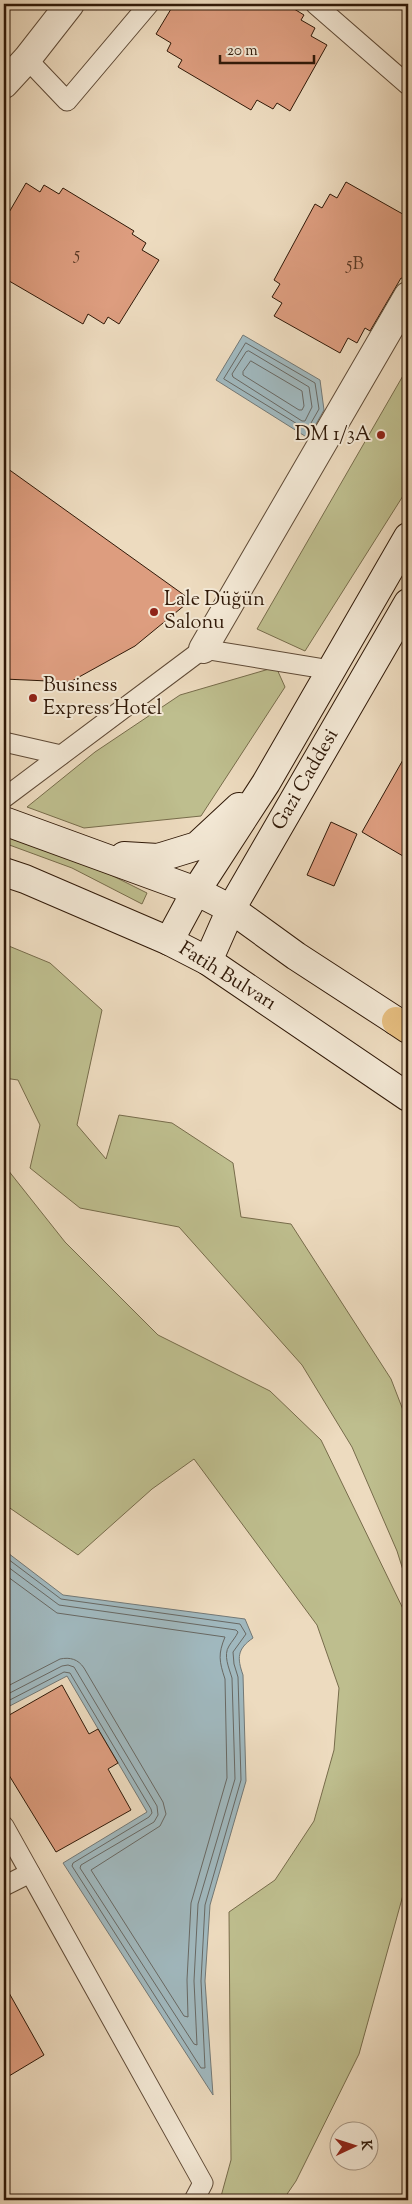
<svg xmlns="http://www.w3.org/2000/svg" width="412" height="2204" viewBox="0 0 412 2204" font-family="'Sorts Mill Goudy',serif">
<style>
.green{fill:#bebe8e;stroke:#776c4b}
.water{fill:#a0b8be;stroke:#737875}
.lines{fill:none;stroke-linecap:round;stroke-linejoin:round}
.shore{stroke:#686863;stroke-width:1}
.building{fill:#dd9d7f;stroke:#301908}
.lane-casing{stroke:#5f4a36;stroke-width:21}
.street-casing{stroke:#5f4a36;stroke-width:30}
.secondary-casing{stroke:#301908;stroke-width:30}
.highway-casing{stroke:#301908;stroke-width:30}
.lane{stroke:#f3e8d5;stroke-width:19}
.street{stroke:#f3e8d5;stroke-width:28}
.secondary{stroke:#f3e8d5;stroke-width:28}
.highway{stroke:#e6be80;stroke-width:28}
.poi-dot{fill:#8f2418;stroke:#f3e8d5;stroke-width:2}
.labels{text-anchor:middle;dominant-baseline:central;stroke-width:4;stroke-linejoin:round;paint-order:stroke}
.number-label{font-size:18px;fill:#5b3a26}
.poi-label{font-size:20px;fill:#301908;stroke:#f3e8d5;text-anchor:start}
.street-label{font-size:20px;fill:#301908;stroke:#f3e8d5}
</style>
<rect width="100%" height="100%" fill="#eddbbf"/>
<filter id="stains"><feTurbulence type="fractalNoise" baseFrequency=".004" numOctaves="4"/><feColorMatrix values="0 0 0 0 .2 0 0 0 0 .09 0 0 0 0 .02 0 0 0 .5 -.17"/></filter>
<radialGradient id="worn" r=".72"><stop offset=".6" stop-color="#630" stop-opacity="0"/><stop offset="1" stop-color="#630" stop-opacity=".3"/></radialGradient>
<g class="green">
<path d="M 408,367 L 408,488 L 305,651 L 257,629 Z"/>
<path d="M 276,667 L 285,687 L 201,816 L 84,828 L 27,807 L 95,752 L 180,695 Z"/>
<path d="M 4,832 L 77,858 L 147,893 L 142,904 L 72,868 L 4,843 Z"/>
<path d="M 4,944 L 50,963 L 102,1010 L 77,1125 L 106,1159 L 119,1115 L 172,1123 L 233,1163 L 241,1217 L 291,1224 L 391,1379 L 408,1423 L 408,1586 L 397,1551 L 352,1447 L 302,1365 L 179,1227 L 80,1208 L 30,1168 L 40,1125 L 18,1080 L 4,1078 Z"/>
<path d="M 4,1165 L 65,1242 L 158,1335 L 270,1391 L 321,1440 L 408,1619 L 408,1877 L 359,2054 L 296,2181 L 283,2200 L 220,2200 L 231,2160 L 229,1912 L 275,1880 L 314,1821 L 334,1750 L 339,1688 L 317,1625 L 194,1459 L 152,1489 L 78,1555 L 4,1504 Z"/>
</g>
<g class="water">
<path d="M 243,335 L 320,380 L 324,410 L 308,438 L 216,380 Z"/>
<path d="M 4,1550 L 63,1595 L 245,1619 L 253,1638 C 237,1649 237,1658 243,1675 L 246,1781 L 210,1905 L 205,1981 L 213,2095 L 63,1863 L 147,1812 L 67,1676 L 4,1709 Z"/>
</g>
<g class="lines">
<g class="shore">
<path d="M 246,343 L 315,383 L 319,409 L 307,430 L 224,379 Z"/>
<path d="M 249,351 L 309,387 L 312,407 L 305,421 L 302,421 L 233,377 L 232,374 L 246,352 Z"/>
<path d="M 251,361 L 302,391 L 304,406 L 302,410 L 299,410 L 243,375 L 243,372 Z"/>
<path d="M 4,1556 L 61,1599 L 240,1624 L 246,1634 L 233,1652 L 234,1664 L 238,1677 L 241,1780 L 205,1905 L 201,1981 L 205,2068 L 201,2068 L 72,1866 L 73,1863 L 149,1817 L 152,1813 L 151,1809 L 70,1673 L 64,1672 L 4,1703"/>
<path d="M 4,1564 L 59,1605 L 236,1630 L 238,1632 C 236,1637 232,1641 229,1646 C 223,1655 229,1668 232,1678 L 235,1779 L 198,1904 L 194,1981 L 197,2045 L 194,2044 L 80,1868 L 81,1865 L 154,1822 L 158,1815 L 157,1806 L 74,1667 L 68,1665 L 62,1666 L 4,1696"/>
<path d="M 4,1574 L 57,1613 L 225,1637 C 218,1654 219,1661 225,1679 L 227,1778 L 191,1903 L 187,1980 L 188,2017 L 184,2016 L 91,1870 L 160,1826 L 166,1814 L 163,1802 L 84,1668 C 78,1659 70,1657 60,1659 L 4,1688"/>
</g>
</g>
<g class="building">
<path d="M 174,4 L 286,4 L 304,15 L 301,20 L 315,28 L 311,36 L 327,45 L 290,111 L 277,103 L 273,109 L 257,100 L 251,110 L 178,67 L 182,60 L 167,51 L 171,43 L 156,34 Z"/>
<path d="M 346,182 L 408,217 L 408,280 L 401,278 L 370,331 L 365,328 L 357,343 L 348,338 L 340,353 L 274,316 L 282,303 L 272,297 L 280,284 L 274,280 L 315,204 L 322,208 L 330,194 L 337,198 Z"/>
<path d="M 26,183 L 40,192 L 44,185 L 59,194 L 63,188 L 134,231 L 132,234 L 146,243 L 142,250 L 159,260 L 119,324 L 108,317 L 104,324 L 88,314 L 83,324 L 4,278 L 4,221 Z"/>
<path d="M 4,466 L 191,600 L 135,646 L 70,682 L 4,679 Z"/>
<path d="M 408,751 L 408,859 L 362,832 Z"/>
<path d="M 331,822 L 357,834 L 334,886 L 307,875 Z"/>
<path d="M 62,1685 L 89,1734 L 98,1729 L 118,1763 L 108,1769 L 131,1810 L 56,1852 L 4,1767 L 4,1718 Z"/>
<path d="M 4,1984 L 44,2055 L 4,2079 Z"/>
</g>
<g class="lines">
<g class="lane-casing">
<g id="lane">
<path d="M 315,4 L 408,85"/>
<path d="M 27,59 L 67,101 L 149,4"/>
<path d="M 4,742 L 61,755"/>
<path d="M 4,798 L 203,649 L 331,670"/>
<path d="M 4,1826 L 203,2183 L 194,2200"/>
<path d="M 4,1886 L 30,1873"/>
</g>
</g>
<g class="street-casing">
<g id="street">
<path d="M 4,84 L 27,59 L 70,4"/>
<path d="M 203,649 L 408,296"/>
</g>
</g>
<g class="secondary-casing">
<g id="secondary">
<path d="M 4,821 L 196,891 L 231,909 L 296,956 L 396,1021"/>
<path d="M 124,856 L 158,858 L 197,846 L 239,807"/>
<path d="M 4,872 L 25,879 L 169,941 L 208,961 L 408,1097"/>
<path d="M 169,941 L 196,891 L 266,783 L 408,537"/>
<path d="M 208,961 L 231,909 L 408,603"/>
</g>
</g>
<g class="highway-casing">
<path id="highway" d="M 396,1021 L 408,1029"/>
</g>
<use href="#lane" class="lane"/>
<use href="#street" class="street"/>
<use href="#secondary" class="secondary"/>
<use href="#highway" class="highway"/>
</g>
<g class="poi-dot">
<circle cx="381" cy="435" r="5"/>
<circle cx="154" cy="612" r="5"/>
<circle cx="33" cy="698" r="5"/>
</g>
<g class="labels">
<g class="number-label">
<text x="77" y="255">5</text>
<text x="355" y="265">5B</text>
</g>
<g class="poi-label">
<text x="371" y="435" text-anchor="end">DM 1/3A</text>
<text x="164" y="600">Lale Düğün<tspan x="164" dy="23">Salonu</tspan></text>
<text x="43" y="686">Business<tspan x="43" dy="23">Express Hotel</tspan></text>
</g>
<g class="street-label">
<text transform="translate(306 780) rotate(-60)">Gazi Caddesi</text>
<text transform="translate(227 977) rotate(32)">Fatih Bulvarı</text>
</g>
</g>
<rect width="412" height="2204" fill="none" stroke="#eddbbf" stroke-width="20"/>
<rect x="5" y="5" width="402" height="2194" fill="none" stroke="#301908" stroke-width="2.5"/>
<rect x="10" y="10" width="392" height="2184" fill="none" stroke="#301908"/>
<g transform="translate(354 2146) rotate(86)"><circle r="24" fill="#f3e8d5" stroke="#a59583"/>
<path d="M0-4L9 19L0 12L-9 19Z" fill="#8f2418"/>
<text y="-8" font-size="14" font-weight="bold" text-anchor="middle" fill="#301908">K</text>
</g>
<path d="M220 55v8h94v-8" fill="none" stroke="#301908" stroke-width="2.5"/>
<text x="227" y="55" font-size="15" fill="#301908" stroke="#f3e8d5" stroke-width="4" paint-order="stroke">20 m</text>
<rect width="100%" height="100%" filter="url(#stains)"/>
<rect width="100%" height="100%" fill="url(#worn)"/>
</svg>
